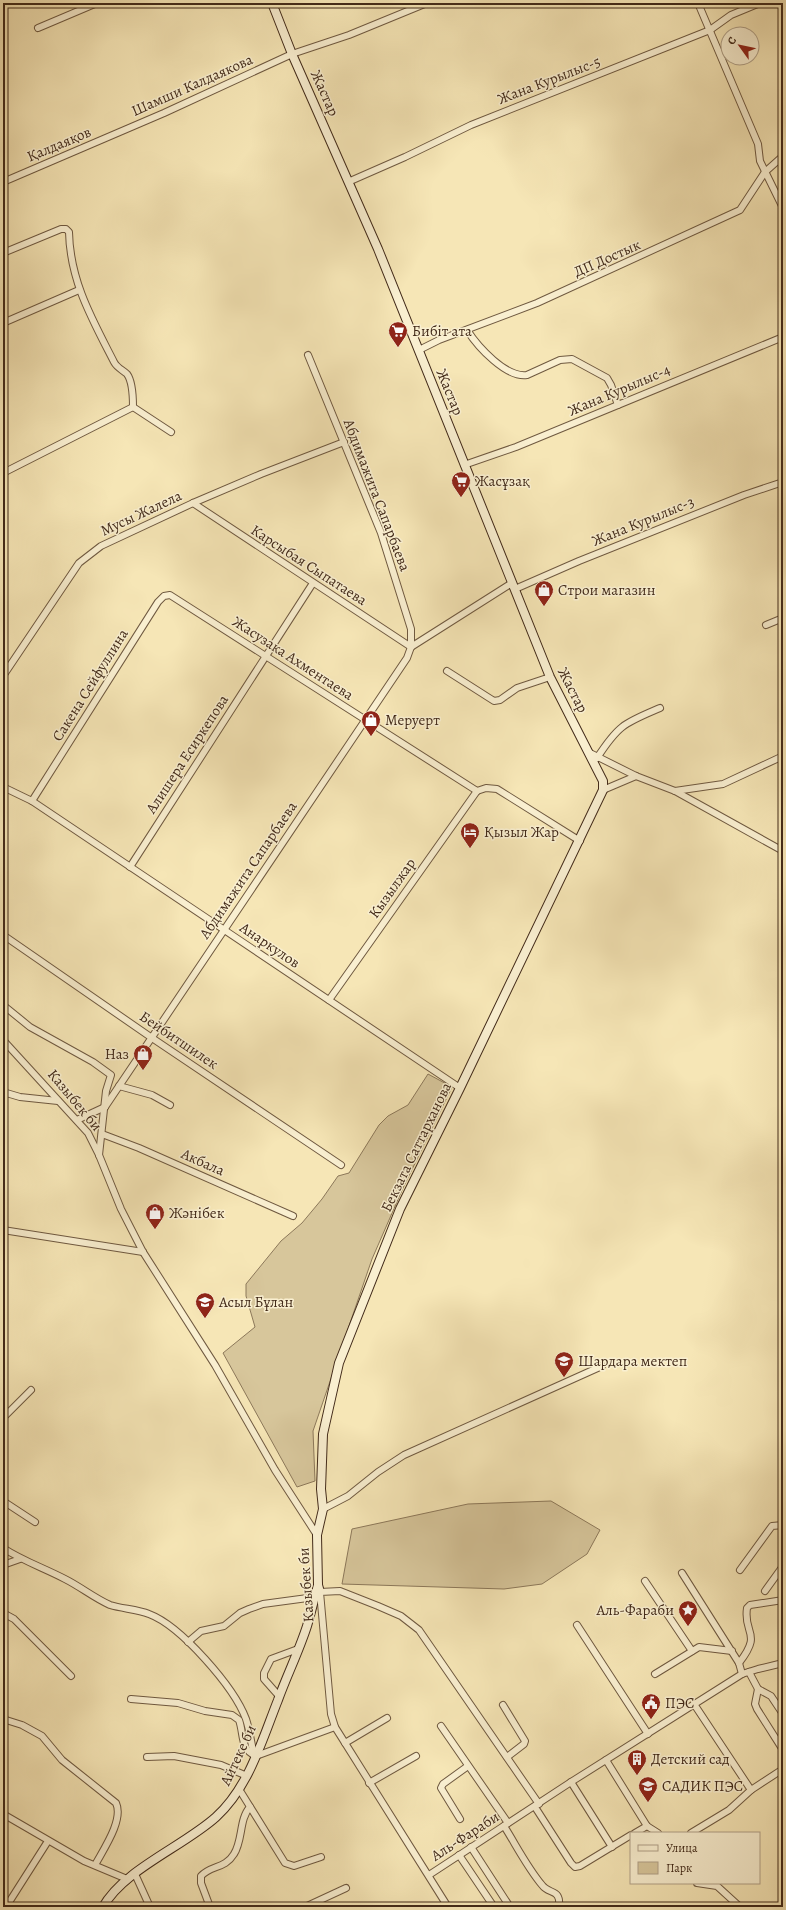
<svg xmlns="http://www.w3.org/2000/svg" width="786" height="1910" viewBox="0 0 786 1910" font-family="Alegreya,serif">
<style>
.green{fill:#d7c69b;stroke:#8c785a}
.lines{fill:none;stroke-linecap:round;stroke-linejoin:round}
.street-casing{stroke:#6f5940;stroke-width:8}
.secondary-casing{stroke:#422a19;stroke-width:10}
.street{stroke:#f9efd0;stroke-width:6}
.secondary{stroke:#f9efd0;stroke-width:8}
.labels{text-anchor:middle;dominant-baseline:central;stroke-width:3;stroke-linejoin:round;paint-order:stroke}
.street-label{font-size:15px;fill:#422a19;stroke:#f9efd0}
.poi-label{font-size:15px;fill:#422a19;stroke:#f9efd0;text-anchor:start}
</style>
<rect width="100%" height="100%" fill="#f6e6b6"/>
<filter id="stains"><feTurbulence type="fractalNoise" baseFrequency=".005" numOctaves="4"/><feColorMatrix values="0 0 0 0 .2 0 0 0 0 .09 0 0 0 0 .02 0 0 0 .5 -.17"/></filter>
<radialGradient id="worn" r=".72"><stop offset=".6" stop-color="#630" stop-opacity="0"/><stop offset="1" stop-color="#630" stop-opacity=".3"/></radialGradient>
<g class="green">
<path d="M 428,1074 L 452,1087 L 403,1188 L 372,1259 L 313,1431 L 315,1481 L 297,1487 L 223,1353 L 255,1327 L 246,1296 L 246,1284 L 281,1241 L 302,1223 L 322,1199 L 338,1176 L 349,1173 L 379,1125 L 388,1116 L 408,1105 Z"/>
<path d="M 551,1501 L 600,1530 L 587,1554 L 542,1584 L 504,1589 L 342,1584 L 352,1529 L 468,1504 Z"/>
</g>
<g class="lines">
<g class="street-casing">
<g id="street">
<path d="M 698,3 L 758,144 L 760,161 L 783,208"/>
<path d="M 38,28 L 97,3"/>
<path d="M 3,182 L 164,113 L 292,54 L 349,35 L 427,3"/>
<path d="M 348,182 L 405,157 L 471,125 L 710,30 L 731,15 L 760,3"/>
<path d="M 3,253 L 61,229 L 66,229 L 69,232 C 70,281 92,319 114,362 C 117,368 123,370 127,374 C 133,382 133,398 133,407"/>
<path d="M 3,323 L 79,290"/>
<path d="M 467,330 C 478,347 506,378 527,375 L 560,360 L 572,359 L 607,378 L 611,385 L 618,405"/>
<path d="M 419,350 L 439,340 L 537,303 L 740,210 L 765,172 L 783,156"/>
<path d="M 133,407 L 171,432"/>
<path d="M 464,465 L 516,447 L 783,337"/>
<path d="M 3,473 L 133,407"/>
<path d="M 193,503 L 411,647"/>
<path d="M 515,589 L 579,561 L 744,495 L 783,482"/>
<path d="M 766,625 L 783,618"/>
<path d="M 411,647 L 512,583"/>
<path d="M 447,671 L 494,701 L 500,700 L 517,688 L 550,677"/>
<path d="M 3,676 L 79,563 L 101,546 L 193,503 L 261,474 L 344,442"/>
<path d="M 590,753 L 636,776 L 675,791 L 783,851"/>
<path d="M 597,758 C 619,724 625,723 660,708"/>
<path d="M 3,787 L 32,801 L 460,1088"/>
<path d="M 603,790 L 636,776"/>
<path d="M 477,791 L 486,788 L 497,789 L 580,841"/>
<path d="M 675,791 L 723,784 L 783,756"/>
<path d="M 32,801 L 158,602 L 164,596 L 170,595 L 477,791"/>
<path d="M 130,867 L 313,583"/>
<path d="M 3,935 L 152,1038 L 341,1165"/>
<path d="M 329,1000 L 477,791"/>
<path d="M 3,1005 L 30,1027 L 93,1062 L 111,1075 L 106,1091 L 99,1155"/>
<path d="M 3,1040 L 88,1133 L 99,1155 L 121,1209 L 143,1252 L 215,1365 L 275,1470 L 317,1535"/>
<path d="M 119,1086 L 152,1095 L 170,1105"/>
<path d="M 3,1092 L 20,1097 L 58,1101"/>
<path d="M 105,1107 L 407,658 L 411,647 L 411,629 L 381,533 L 308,355"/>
<path d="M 77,1120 L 105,1107"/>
<path d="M 102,1134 L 139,1148 L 293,1216"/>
<path d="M 3,1230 L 143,1252"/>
<path d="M 3,1418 L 31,1390"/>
<path d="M 3,1501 L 35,1522"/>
<path d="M 323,1509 L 348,1496 L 378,1472 L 404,1455 L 602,1366"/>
<path d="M 3,1548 C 23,1561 44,1568 65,1579 C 81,1587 94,1598 110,1605 C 123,1609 137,1609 149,1614 C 181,1626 234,1687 246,1719 C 250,1731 251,1743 254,1755"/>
<path d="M 3,1565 L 20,1559"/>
<path d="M 740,1570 L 772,1526 L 783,1525"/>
<path d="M 682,1573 L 739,1663 L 742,1674"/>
<path d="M 645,1581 L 692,1651"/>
<path d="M 765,1591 L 783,1566"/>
<path d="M 3,1613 L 14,1619 L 71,1676"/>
<path d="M 577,1625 L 648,1734"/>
<path d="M 188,1642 L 201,1631 L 224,1626 L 240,1613 L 249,1609 L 263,1604 L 315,1597"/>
<path d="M 739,1663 C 763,1632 743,1635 747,1608 L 750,1605 L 783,1600"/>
<path d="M 749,1672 L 758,1689 L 771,1696 L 783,1714"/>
<path d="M 655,1674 L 699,1647 L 732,1651"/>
<path d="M 758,1689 L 755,1704 L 757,1709 L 783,1750"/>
<path d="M 279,1696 L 264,1679 L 264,1673 L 271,1659 L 298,1649"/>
<path d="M 131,1699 L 178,1703 L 205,1711 L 232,1715 L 239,1720 C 244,1734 240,1750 256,1756 L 335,1727"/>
<path d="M 694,1704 L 751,1790"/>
<path d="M 503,1705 L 525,1741 L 524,1744 L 507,1757"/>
<path d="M 3,1719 L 22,1725 L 42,1736 L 62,1760 L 116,1803 C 124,1820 103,1850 95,1865"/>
<path d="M 441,1726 L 508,1823"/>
<path d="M 345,1743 L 387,1718"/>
<path d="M 147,1757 L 174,1756 L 221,1765 L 247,1776"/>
<path d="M 606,1760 L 647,1826 L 658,1833"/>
<path d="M 571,1782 L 612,1847"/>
<path d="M 369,1783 L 416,1756"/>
<path d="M 239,1789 L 285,1863 L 294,1866 L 321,1857"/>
<path d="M 535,1807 L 571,1863 L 575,1867 L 580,1866 L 631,1835"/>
<path d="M 3,1814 L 84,1861 L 127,1879"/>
<path d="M 460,1819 L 441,1788 L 443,1784 L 468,1766"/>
<path d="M 504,1826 C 516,1845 527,1867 542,1885 C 549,1895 561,1888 559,1907"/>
<path d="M 635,1833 L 647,1826"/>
<path d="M 691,1833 L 729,1810 L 751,1790 L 783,1769"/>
<path d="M 471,1847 L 510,1907"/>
<path d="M 459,1855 L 494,1907"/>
<path d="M 135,1874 L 150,1907"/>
<path d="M 429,1875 L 571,1782 L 742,1674 L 758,1669 L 783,1663"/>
<path d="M 697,1883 L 717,1886 L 740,1907"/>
<path d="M 6,1907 L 48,1841"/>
<path d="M 210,1907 L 201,1883 L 201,1876 C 211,1865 225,1869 234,1854 C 243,1840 239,1819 250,1807"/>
<path d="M 305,1907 L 346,1888"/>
<path d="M 448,1907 L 335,1727 L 331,1714 L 320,1592 L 340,1591 L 378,1606 L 401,1616 L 419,1630 L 539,1804"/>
</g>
</g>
<g class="secondary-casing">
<g id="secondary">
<path d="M 272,3 L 292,54 L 378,249 L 550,677 L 603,781 L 603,790 L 460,1088 L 400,1209 L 339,1363 L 323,1434 L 321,1489 L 323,1509 L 317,1535 L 318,1585 L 320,1592"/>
<path d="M 103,1907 C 123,1870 184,1846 216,1817 C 249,1787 262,1740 278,1700 C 287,1675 299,1651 307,1626 C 311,1613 314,1599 318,1585"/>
</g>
</g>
<use href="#street" class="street"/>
<use href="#secondary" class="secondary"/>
</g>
<defs>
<g id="supermarket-pin" transform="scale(1)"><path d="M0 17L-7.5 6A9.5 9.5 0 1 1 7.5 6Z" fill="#8f2418" stroke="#f9efd0"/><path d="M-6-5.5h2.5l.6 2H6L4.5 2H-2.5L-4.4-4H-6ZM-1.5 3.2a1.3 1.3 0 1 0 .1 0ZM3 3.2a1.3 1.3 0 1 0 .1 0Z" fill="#fff"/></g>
<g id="shop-pin" transform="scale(1)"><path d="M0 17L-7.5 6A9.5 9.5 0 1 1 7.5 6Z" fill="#8f2418" stroke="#f9efd0"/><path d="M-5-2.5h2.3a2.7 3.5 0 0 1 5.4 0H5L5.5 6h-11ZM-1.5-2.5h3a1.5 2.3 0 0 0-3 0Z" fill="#fff"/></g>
<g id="hotel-pin" transform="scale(1)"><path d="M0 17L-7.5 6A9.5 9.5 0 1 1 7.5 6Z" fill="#8f2418" stroke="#f9efd0"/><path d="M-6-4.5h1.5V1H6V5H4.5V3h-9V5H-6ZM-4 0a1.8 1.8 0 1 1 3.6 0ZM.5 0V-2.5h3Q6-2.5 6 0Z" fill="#fff"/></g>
<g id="school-pin" transform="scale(1)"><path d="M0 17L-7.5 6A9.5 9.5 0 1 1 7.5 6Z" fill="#8f2418" stroke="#f9efd0"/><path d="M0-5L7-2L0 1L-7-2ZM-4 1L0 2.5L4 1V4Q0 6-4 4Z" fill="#fff"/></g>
<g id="sight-pin" transform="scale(1)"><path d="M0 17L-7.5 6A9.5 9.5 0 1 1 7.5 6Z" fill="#8f2418" stroke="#f9efd0"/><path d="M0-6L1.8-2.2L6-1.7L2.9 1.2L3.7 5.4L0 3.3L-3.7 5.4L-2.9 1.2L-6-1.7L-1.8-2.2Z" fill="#fff"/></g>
<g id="civic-pin" transform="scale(1)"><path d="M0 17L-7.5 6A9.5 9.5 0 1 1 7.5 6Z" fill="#8f2418" stroke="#f9efd0"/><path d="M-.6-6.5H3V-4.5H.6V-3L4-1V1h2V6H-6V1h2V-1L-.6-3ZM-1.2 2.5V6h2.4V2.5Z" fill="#fff"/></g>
<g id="building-pin" transform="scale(1)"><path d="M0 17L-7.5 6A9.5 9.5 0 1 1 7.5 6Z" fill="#8f2418" stroke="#f9efd0"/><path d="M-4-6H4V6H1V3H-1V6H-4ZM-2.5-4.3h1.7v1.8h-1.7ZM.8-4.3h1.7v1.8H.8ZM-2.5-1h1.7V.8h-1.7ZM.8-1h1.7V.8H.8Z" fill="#fff"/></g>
</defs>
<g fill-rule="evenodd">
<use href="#supermarket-pin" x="398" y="331"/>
<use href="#supermarket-pin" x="461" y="481"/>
<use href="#shop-pin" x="544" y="590"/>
<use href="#shop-pin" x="371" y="720"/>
<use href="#hotel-pin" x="470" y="832"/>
<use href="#shop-pin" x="143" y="1054"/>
<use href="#shop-pin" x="155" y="1213"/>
<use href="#school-pin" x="205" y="1302"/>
<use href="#school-pin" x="564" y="1361"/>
<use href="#sight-pin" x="688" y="1610"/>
<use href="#civic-pin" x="651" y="1703"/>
<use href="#building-pin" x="637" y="1759"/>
<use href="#school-pin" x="648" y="1786"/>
</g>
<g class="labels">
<g class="street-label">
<text transform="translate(549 80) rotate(-21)">Жана Курылыс-5</text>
<text transform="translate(192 85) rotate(-24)">Шамши Калдаякова</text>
<text transform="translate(325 93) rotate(66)">Жастар</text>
<text transform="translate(59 144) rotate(-23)">Қалдаяқов</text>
<text transform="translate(607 258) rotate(-24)">ДП Достык</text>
<text transform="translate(619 390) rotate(-23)">Жана Курылыс-4</text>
<text transform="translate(450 392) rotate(68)">Жастар</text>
<text transform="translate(377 495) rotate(69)">Абдимажита Сапарбаева</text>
<text transform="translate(141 513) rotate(-25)">Мусы Жалела</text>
<text transform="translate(643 521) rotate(-22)">Жана Курылыс-3</text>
<text transform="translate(309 565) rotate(33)">Карсыбая Сыпатаева</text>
<text transform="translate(293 658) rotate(33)">Жасузака Ахментаева</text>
<text transform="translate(90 685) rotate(-58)">Сакена Сейфуллина</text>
<text transform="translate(573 690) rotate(63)">Жастар</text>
<text transform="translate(187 754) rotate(-57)">Алишера Есиркепова</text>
<text transform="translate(248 870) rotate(-56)">Абдимажита Сапарбаева</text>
<text transform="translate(392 888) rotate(-55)">Кызылжар</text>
<text transform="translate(270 945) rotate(34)">Анаркулов</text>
<text transform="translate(179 1040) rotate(34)">Бейбитшилек</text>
<text transform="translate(75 1100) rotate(50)">Казыбек би</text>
<text transform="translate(416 1147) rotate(-64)">Бекзата Саттарханова</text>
<text transform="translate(203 1162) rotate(24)">Акбала</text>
<text transform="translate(306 1585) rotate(-94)">Казыбек би</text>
<text transform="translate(238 1755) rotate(-65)">Айтеке би</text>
<text transform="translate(465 1836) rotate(-33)">Аль-Фараби</text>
</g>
<g class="poi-label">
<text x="412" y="331">Бибіт ата</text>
<text x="475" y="481">Жасұзақ</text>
<text x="558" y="590">Строи магазин</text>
<text x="385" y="720">Меруерт</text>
<text x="484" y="832">Қызыл Жар</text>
<text x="129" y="1054" text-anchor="end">Наз</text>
<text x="169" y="1213">Жәнібек</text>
<text x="219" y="1302">Асыл Бұлан</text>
<text x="578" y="1361">Шардара мектеп</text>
<text x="674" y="1610" text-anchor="end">Аль-Фараби</text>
<text x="665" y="1703">ПЭС</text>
<text x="651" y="1759">Детский сад</text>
<text x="662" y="1786">САДИК ПЭС</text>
</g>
</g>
<rect width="786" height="1910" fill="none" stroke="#f6e6b6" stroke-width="16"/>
<rect x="4" y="4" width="778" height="1902" fill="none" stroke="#422a19" stroke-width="2"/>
<rect x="8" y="8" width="770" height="1894" fill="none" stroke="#422a19"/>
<rect x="630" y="1832" width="130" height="52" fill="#f9efd0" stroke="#b0a087"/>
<rect x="638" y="1845" width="20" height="6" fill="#f9efd0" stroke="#b0a087"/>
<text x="666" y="1852" font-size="12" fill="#422a19">Улица</text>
<rect x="638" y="1862" width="20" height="12" fill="#d7c69b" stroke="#b0a087"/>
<text x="666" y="1872" font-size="12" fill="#422a19">Парк</text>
<g transform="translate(740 46) rotate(303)"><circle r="19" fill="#f9efd0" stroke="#b0a087"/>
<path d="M0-3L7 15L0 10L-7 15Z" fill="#8f2418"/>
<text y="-6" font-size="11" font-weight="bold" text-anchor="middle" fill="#422a19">С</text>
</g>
<rect width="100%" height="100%" filter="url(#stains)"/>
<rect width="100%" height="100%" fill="url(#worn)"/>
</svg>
